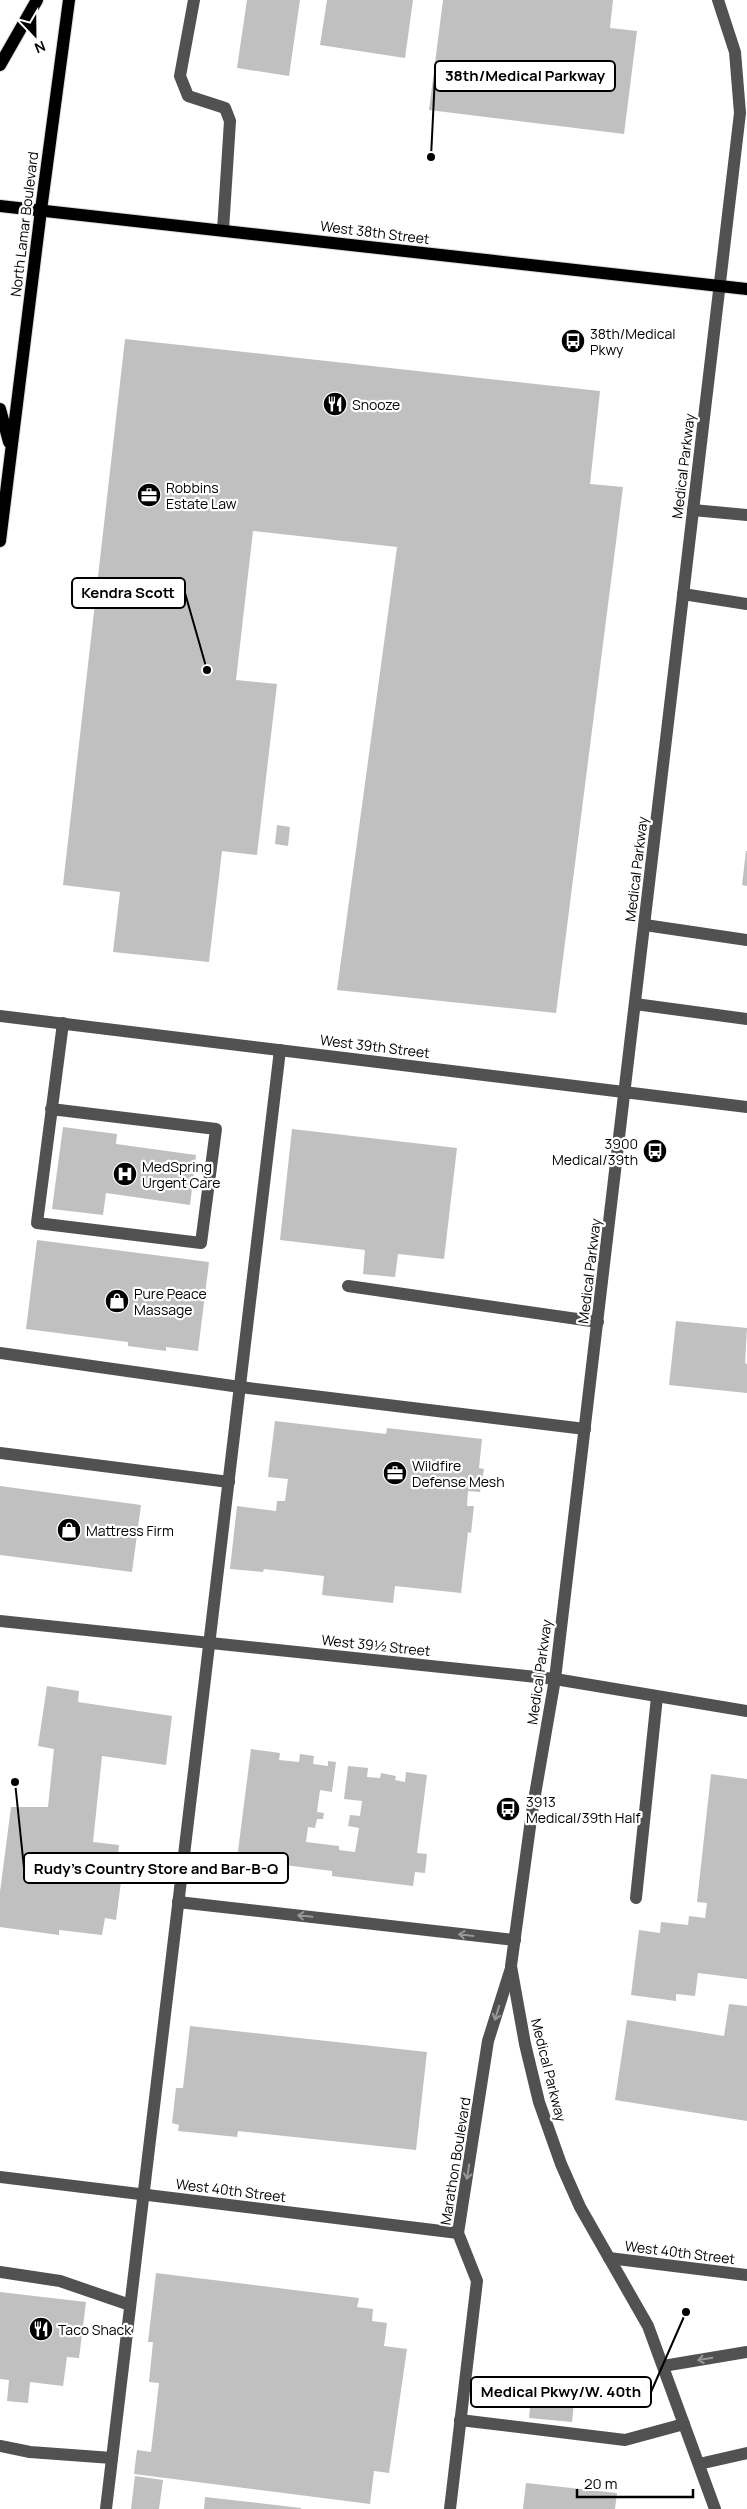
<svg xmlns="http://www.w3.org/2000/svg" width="747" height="2509" viewBox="0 0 747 2509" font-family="Manrope,sans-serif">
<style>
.building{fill:#c0c0c0}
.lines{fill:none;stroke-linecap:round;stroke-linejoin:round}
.major-casing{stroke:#dbdbdb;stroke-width:14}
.minor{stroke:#515151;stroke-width:12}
.major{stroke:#000;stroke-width:12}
.oneway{stroke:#979797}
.labels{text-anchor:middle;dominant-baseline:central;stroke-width:4.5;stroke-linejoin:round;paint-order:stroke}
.street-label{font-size:14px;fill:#000;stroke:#fff}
.poi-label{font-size:14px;fill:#000;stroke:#fff;text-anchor:start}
.leader{fill:none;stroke:#000;stroke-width:2}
.callout-dot{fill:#000;stroke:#fff;stroke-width:2}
.callout{fill:#fff;stroke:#000;stroke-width:2}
.callout-label{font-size:15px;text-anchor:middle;font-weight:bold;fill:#000}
</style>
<rect width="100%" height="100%" fill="#fff"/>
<g class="building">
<path d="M 247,0 L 300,0 L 289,76 L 237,68 Z"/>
<path d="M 327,0 L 413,0 L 405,58 L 320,45 Z"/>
<path d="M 443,0 L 613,0 L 610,28 L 637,31 L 624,134 L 429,110 Z"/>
<path d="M 125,339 L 600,391 L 590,484 L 623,487 L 556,1013 L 337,990 L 397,547 L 253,531 L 236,680 L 277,684 L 257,855 L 222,851 L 209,962 L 113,952 L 120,892 L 63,885 Z"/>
<path d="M 277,825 L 290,827 L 288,846 L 275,844 Z"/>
<path d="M 746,851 L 747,851 L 747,886 L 742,885 Z"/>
<path d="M 63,1127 L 117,1134 L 116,1144 L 196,1155 L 190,1205 L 106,1193 L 103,1215 L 52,1209 Z"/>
<path d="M 292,1129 L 457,1148 L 444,1259 L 398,1254 L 395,1277 L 363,1274 L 365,1250 L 280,1240 Z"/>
<path d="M 37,1240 L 209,1262 L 198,1351 L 166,1347 L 166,1351 L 128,1346 L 128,1342 L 26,1329 Z"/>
<path d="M 676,1321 L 747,1328 L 745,1363 L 747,1364 L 747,1393 L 669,1385 Z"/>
<path d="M 275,1421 L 386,1434 L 387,1428 L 482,1439 L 479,1468 L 484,1469 L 480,1492 L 468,1491 L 467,1506 L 474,1506 L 471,1533 L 468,1532 L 461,1593 L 395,1586 L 393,1603 L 322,1595 L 324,1576 L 264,1569 L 263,1572 L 230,1569 L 237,1506 L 276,1511 L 277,1501 L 285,1501 L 288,1479 L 268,1477 Z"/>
<path d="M 0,1486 L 141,1505 L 132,1572 L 0,1555 Z"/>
<path d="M 47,1686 L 79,1691 L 78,1702 L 172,1716 L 166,1765 L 102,1756 L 93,1842 L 119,1845 L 117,1865 L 112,1864 L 111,1872 L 122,1874 L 116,1920 L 105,1918 L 102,1935 L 59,1930 L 59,1935 L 0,1927 L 0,1892 L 11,1807 L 48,1807 L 54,1749 L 38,1746 Z"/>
<path d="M 251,1749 L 280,1753 L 279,1760 L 299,1762 L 300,1754 L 314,1756 L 313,1764 L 328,1766 L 328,1761 L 336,1762 L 332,1792 L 320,1790 L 317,1812 L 324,1813 L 323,1819 L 317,1819 L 315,1828 L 308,1827 L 306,1842 L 339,1846 L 339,1850 L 355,1852 L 359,1828 L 348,1826 L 350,1815 L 360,1816 L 362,1801 L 344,1799 L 348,1766 L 368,1768 L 367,1777 L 380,1778 L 381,1773 L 396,1776 L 395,1780 L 405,1782 L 406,1772 L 427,1775 L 417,1853 L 427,1854 L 425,1873 L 415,1872 L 413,1886 L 332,1876 L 332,1871 L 237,1859 Z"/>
<path d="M 711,1774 L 747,1779 L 747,1979 L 698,1973 L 695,1996 L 676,1994 L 676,2001 L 631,1995 L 639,1930 L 660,1933 L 661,1922 L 688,1925 L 689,1916 L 705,1918 L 707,1903 L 697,1902 Z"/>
<path d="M 729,2004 L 747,2006 L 747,2121 L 615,2100 L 627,2020 L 724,2036 Z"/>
<path d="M 190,2026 L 427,2052 L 416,2150 L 238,2131 L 237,2137 L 178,2131 L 179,2125 L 172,2123 L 176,2088 L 183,2088 Z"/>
<path d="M 156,2273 L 359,2298 L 357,2307 L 373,2309 L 372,2321 L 387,2323 L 384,2346 L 407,2349 L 389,2473 L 374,2471 L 370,2504 L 134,2474 L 137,2450 L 151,2452 L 159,2383 L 149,2382 L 153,2342 L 148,2342 Z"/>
<path d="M 0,2292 L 86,2302 L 79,2358 L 67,2357 L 63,2386 L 30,2382 L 28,2403 L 7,2401 L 9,2380 L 0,2379 Z"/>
<path d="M 533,2377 L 576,2382 L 572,2422 L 529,2418 Z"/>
<path d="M 135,2476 L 163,2480 L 159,2509 L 131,2509 Z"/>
<path d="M 526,2483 L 617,2493 L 615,2509 L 523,2509 Z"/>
<path d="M 205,2497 L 301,2508 L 301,2509 L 204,2509 Z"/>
</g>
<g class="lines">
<g class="major-casing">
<g id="major">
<path d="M 0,65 L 37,0"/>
<path d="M 0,206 L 747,289"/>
<path d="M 0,409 L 9,442"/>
<path d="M 0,541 L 41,210 L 69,0"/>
</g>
</g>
<g class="minor">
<path d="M 194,0 L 180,76 L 188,96 L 225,108 L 230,121 L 223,230"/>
<path d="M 693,510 L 747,515"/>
<path d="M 683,594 L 747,604"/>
<path d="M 645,925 L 747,940"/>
<path d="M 635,1004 L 747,1019"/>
<path d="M 0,1016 L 747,1107"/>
<path d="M 51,1109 L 216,1129 L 201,1243 L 37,1223 L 63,1023"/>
<path d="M 348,1286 L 598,1322"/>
<path d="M 0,1353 L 240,1387 L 585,1429"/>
<path d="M 0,1453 L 229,1482"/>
<path d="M 0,1621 L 555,1679 L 747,1711"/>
<path d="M 636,1898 L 657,1697"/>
<path d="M 178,1902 L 515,1940"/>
<path d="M 0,2177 L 458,2233"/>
<path d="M 609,2258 L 747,2275"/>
<path d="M 0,2272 L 60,2281 L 130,2305"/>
<path d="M 663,2366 L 747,2352"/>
<path d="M 460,2420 L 625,2440 L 684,2424"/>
<path d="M 0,2446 L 30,2452 L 112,2458"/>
<path d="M 699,2464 L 747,2453"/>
<path d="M 106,2509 L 280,1050"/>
<path d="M 450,2509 L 477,2281 L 458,2233 L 488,2041 L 511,1968"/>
<path d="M 715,2509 L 648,2326 L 580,2207 L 561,2164 L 539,2102 L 525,2044 L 511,1966 L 532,1812 L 555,1679 L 740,113 L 735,52 L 718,0"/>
</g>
<use href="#major" class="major"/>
</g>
<defs><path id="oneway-shaft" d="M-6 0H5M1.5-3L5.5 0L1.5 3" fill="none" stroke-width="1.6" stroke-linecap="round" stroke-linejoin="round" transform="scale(1.25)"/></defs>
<g class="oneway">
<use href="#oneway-shaft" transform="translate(305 1916) rotate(-174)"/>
<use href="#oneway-shaft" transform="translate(466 1935) rotate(-173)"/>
<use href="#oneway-shaft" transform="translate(497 2013) rotate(107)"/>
<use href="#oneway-shaft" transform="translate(468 2172) rotate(99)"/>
<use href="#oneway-shaft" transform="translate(705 2359) rotate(170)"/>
</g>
<defs>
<g id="bus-disc" transform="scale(1.25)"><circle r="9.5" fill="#000" stroke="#fff"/><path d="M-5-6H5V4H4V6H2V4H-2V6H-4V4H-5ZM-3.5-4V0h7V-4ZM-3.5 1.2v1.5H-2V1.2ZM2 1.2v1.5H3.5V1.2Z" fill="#fff"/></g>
<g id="restaurant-disc" transform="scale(1.25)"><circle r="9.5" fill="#000" stroke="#fff"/><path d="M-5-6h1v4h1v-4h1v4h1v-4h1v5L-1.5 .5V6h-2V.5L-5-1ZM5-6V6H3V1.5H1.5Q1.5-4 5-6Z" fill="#fff"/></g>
<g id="office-disc" transform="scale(1.25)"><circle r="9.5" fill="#000" stroke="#fff"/><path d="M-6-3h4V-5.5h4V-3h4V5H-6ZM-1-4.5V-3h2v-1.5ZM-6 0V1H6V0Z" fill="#fff"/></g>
<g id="hospital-disc" transform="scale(1.25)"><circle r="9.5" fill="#000" stroke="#fff"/><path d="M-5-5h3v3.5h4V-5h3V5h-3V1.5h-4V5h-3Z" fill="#fff"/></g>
<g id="shop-disc" transform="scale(1.25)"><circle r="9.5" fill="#000" stroke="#fff"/><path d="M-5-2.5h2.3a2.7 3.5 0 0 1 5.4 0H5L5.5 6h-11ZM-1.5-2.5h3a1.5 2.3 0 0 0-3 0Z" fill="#fff"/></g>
</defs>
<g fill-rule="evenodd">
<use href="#bus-disc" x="573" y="341"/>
<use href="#restaurant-disc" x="335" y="404"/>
<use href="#office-disc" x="149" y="495"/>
<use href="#bus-disc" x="655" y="1151"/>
<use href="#hospital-disc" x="125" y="1174"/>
<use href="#shop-disc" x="117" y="1301"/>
<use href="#office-disc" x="395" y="1473"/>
<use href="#shop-disc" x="69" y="1530"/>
<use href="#bus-disc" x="508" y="1809"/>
<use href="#restaurant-disc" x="41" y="2329"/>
</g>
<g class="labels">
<g class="street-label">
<text transform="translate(24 224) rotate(-83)">North Lamar Boulevard</text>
<text transform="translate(375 232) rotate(7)">West 38th Street</text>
<text transform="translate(683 466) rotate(-83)">Medical Parkway</text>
<text transform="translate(636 869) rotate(-83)">Medical Parkway</text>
<text transform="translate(375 1046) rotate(7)">West 39th Street</text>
<text transform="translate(589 1271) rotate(-83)">Medical Parkway</text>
<text transform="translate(376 1645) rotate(6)">West 39½ Street</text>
<text transform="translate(539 1672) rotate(-82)">Medical Parkway</text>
<text transform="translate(549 2070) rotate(76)">Medical Parkway</text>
<text transform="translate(455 2161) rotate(-81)">Marathon Boulevard</text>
<text transform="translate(231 2190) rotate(7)">West 40th Street</text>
<text transform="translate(680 2252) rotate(7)">West 40th Street</text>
</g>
<g class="poi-label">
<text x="590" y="333">38th/Medical<tspan x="590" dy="16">Pkwy</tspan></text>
<text x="352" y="404">Snooze</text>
<text x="166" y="487">Robbins<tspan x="166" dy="16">Estate Law</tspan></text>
<text x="638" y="1143" text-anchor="end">3900<tspan x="638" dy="16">Medical/39th</tspan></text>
<text x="142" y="1166">MedSpring<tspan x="142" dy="16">Urgent Care</tspan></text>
<text x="134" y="1293">Pure Peace<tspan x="134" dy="16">Massage</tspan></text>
<text x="412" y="1465">Wildfire<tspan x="412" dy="16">Defense Mesh</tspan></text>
<text x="86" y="1530">Mattress Firm</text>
<text x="526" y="1801">3913<tspan x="526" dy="16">Medical/39th Half</tspan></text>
<text x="58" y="2329">Taco Shack</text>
</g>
</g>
<path class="leader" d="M431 157L435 76M207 670L185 593M15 1782L24 1868M686 2312L651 2392"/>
<g class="callout-dot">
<circle cx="431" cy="157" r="5"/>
<circle cx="207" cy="670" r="5"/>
<circle cx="15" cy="1782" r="5"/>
<circle cx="686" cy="2312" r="5"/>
</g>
<g class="callout">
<rect x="435" y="61" width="180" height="30" rx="5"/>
<rect x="72" y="578" width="113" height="30" rx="5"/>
<rect x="24" y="1853" width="264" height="30" rx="5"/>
<rect x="471" y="2377" width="180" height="30" rx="5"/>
</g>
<g class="callout-label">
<text x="525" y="81">38th/Medical Parkway</text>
<text x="128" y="598">Kendra Scott</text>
<text x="156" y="1874">Rudy's Country Store and Bar-B-Q</text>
<text x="561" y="2397">Medical Pkwy/W. 40th</text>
</g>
<g transform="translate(35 35) rotate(158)" stroke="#ffffff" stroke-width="4" paint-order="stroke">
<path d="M0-4L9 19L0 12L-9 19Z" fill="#000000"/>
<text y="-8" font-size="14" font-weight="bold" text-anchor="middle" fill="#000000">N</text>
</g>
<path d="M577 2489v8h116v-8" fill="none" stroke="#000000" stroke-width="2.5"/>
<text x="584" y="2489" font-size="15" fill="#000000" stroke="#ffffff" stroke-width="4" paint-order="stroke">20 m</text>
</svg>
